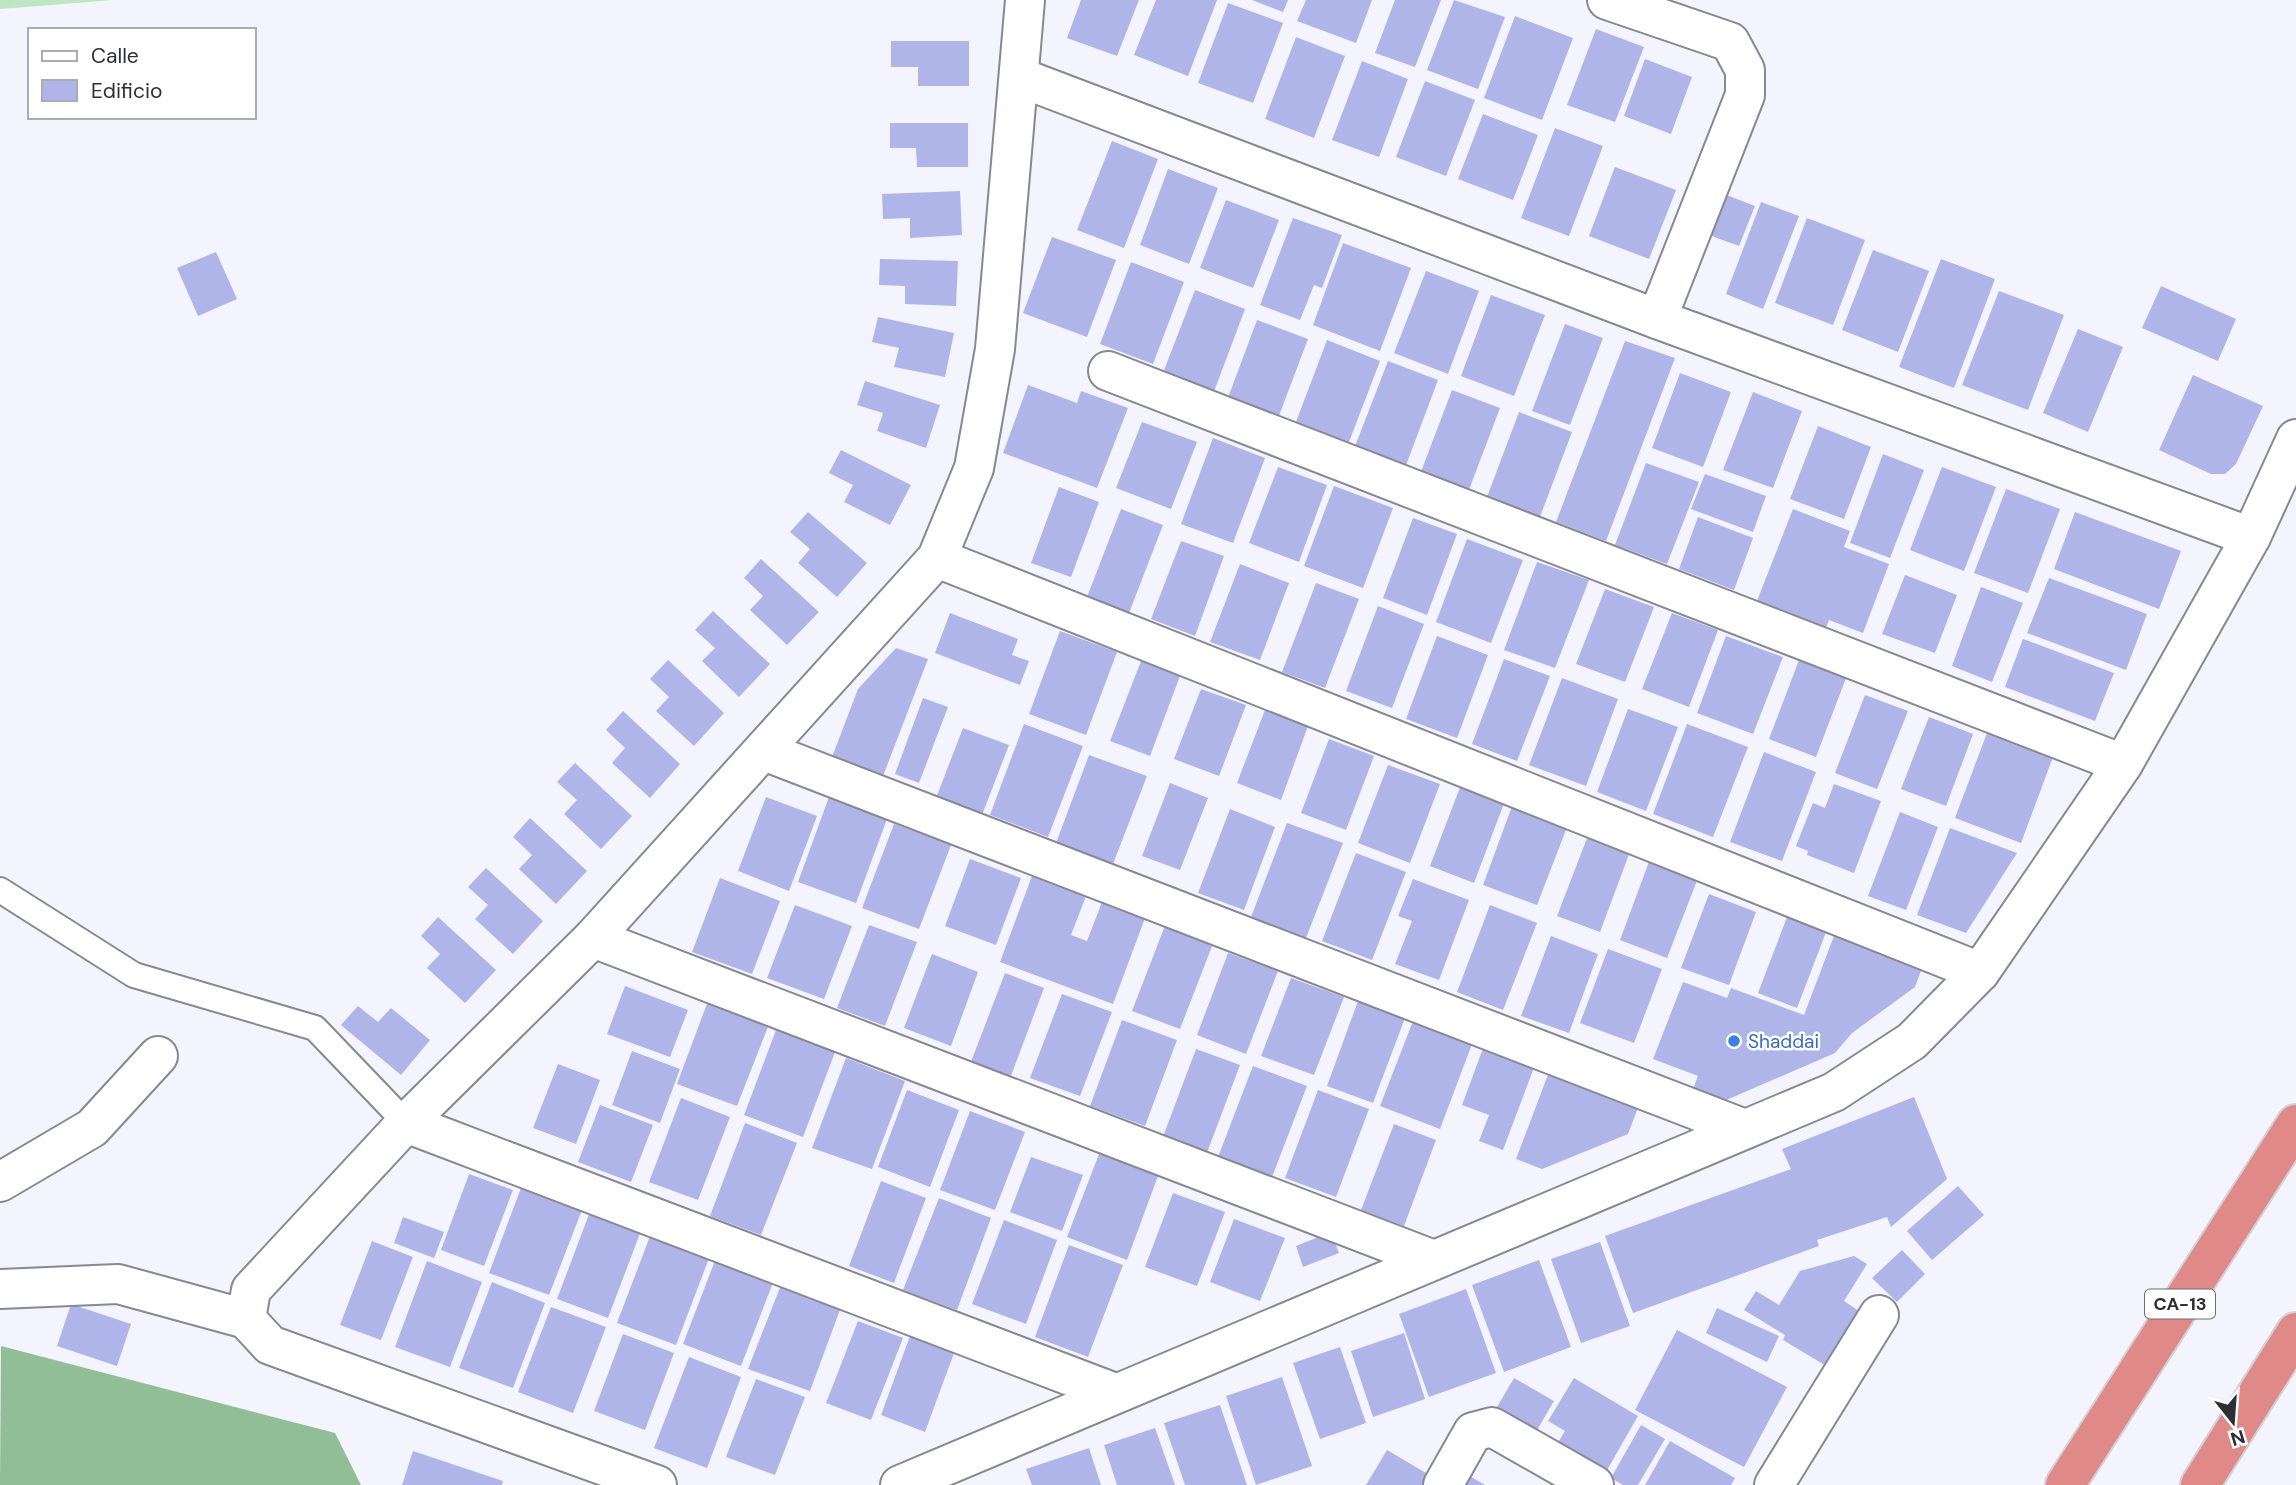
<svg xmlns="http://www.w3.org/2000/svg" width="2296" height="1485" viewBox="0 0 2296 1485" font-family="'DM Sans',sans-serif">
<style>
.green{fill:#bfe6c3}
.forest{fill:#91be96}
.building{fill:#afb5e9}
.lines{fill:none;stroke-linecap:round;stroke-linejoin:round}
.service-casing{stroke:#878891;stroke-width:28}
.minor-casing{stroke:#878891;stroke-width:42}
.trunk-casing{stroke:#d1d1d2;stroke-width:42}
.service{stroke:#fff;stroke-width:24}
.minor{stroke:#fff;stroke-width:38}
.trunk{stroke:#df8a88;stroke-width:38}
.shop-dot{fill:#3f7fe0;stroke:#fff;stroke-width:2.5}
.labels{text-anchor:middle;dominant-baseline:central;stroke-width:5;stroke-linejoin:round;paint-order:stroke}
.shield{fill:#fff;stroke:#6d6d70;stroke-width:2}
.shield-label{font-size:18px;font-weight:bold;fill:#2e2f33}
.shop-label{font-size:19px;fill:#366cbe;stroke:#fff;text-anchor:start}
</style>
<rect width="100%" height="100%" fill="#f3f4fe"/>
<path class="green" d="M 0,0 L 113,0 L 0,9 Z"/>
<path class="forest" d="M 1,1346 L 335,1433 L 361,1485 L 0,1485 Z"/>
<g class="building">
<path d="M 1081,0 L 1139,0 L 1117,56 L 1067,38 Z"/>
<path d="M 1156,0 L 1217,0 L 1188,76 L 1134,55 Z"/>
<path d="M 1252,0 L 1288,0 L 1283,12 Z"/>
<path d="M 1306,0 L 1372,0 L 1356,43 L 1297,21 Z"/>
<path d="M 1395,0 L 1441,0 L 1415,67 L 1375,53 Z"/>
<path d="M 1454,0 L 1505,17 L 1478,89 L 1427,70 Z"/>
<path d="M 1228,3 L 1283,23 L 1253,103 L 1198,83 Z"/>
<path d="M 1515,16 L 1573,38 L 1542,120 L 1484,98 Z"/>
<path d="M 1596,29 L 1644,47 L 1615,122 L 1567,105 Z"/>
<path d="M 1296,37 L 1345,56 L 1314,138 L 1265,119 Z"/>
<path d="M 891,41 L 969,41 L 969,86 L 918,86 L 918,67 L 891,67 Z"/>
<path d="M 1645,59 L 1692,77 L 1671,134 L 1624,116 Z"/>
<path d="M 1362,61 L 1408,79 L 1379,157 L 1332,140 Z"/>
<path d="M 1425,81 L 1475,100 L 1446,176 L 1396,157 Z"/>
<path d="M 1483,114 L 1538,135 L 1513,200 L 1458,179 Z"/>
<path d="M 890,123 L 968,123 L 968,167 L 917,167 L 916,148 L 890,148 Z"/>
<path d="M 1555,128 L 1603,146 L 1569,236 L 1521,218 Z"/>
<path d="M 1112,141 L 1158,159 L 1124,248 L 1077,230 Z"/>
<path d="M 1615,167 L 1676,190 L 1649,259 L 1589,236 Z"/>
<path d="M 1168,169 L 1218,188 L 1189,264 L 1140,245 Z"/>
<path d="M 960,191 L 962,235 L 910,238 L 910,218 L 883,219 L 882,194 Z"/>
<path d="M 1724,194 L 1755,206 L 1739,246 L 1709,235 Z"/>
<path d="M 1226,200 L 1279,220 L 1253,288 L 1200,268 Z"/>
<path d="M 1761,202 L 1799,216 L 1763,309 L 1726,294 Z"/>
<path d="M 1293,218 L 1342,235 L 1322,288 L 1314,285 L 1300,320 L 1260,305 Z"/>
<path d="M 1807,218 L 1865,240 L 1833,325 L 1775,303 Z"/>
<path d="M 1052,237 L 1116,260 L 1087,337 L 1023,313 Z"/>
<path d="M 1343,243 L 1411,268 L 1380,351 L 1313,325 Z"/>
<path d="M 1873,250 L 1929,271 L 1898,352 L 1842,330 Z"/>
<path d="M 216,252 L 237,299 L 198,316 L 177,268 Z"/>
<path d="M 880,259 L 958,261 L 956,306 L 905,304 L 905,286 L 879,285 Z"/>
<path d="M 1941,259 L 1995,279 L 1954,388 L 1899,367 Z"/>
<path d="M 1131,262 L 1184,282 L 1153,364 L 1100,344 Z"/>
<path d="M 1426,271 L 1479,291 L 1448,374 L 1394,353 Z"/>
<path d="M 2161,286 L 2236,319 L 2218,361 L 2142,328 Z"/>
<path d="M 1195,290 L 1245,309 L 1212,397 L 1161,378 Z"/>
<path d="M 1999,291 L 2064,315 L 2028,410 L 1962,385 Z"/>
<path d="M 1491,295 L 1545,315 L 1514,396 L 1461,376 Z"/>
<path d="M 878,317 L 954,333 L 945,377 L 894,367 L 899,348 L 872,342 Z"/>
<path d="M 1257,320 L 1308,339 L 1277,421 L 1226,403 Z"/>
<path d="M 1565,324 L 1603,338 L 1570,425 L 1532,411 Z"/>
<path d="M 2078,329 L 2123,347 L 2088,432 L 2043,413 Z"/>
<path d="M 1327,340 L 1380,361 L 1349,442 L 1296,422 Z"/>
<path d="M 1625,341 L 1675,358 L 1606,541 L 1556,522 Z"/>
<path d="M 1388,361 L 1438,380 L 1405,468 L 1354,449 Z"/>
<path d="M 1680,373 L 1731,392 L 1703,467 L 1652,448 Z"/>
<path d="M 2193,375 L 2263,406 L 2236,464 L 2225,474 L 2211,474 L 2159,450 Z"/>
<path d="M 865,381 L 940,405 L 926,448 L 877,431 L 883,413 L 857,405 Z"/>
<path d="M 1028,385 L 1077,403 L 1081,391 L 1128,408 L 1097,488 L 1003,453 Z"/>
<path d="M 1452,390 L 1500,408 L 1467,495 L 1419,477 Z"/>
<path d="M 1753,392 L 1802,411 L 1773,488 L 1723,470 Z"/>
<path d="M 1519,412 L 1572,432 L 1540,517 L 1487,497 Z"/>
<path d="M 1142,422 L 1197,442 L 1171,509 L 1116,488 Z"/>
<path d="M 1818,426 L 1871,447 L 1844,519 L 1790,499 Z"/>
<path d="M 1213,438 L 1265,458 L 1233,543 L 1181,524 Z"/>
<path d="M 841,450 L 911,485 L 890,525 L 844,502 L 853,485 L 829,473 Z"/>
<path d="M 1883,454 L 1924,470 L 1890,558 L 1850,543 Z"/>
<path d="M 1646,463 L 1699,482 L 1667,564 L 1615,545 Z"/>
<path d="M 1278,467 L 1327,485 L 1299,562 L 1249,543 Z"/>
<path d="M 1942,467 L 1996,487 L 1964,571 L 1910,550 Z"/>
<path d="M 1705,474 L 1766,496 L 1753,532 L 1691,509 Z"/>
<path d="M 1334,486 L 1393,508 L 1363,588 L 1304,566 Z"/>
<path d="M 1059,487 L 1099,502 L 1071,577 L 1031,563 Z"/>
<path d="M 2006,489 L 2060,509 L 2028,593 L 1974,573 Z"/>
<path d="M 1121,509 L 1163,525 L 1129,613 L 1087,597 Z"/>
<path d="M 1793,509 L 1850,531 L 1844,547 L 1889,564 L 1863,633 L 1829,620 L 1824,633 L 1755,606 Z"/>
<path d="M 808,512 L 867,563 L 837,597 L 798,563 L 810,549 L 790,532 Z"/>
<path d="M 2075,512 L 2181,551 L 2159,609 L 2054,569 Z"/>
<path d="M 1698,517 L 1753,538 L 1734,590 L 1679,569 Z"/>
<path d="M 1413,518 L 1457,534 L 1427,615 L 1383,598 Z"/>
<path d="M 1467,539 L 1523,560 L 1491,643 L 1436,622 Z"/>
<path d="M 1181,541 L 1224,556 L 1195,636 L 1151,619 Z"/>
<path d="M 761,559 L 819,612 L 787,645 L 750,610 L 763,596 L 744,578 Z"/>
<path d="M 1537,562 L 1589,580 L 1555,668 L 1504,650 Z"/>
<path d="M 1240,564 L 1289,583 L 1260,660 L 1210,642 Z"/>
<path d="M 1905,575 L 1957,595 L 1935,653 L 1882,634 Z"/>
<path d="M 2049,578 L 2147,614 L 2126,670 L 2027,633 Z"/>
<path d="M 1316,583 L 1359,599 L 1325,688 L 1282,672 Z"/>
<path d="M 1981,587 L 2023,603 L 1992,682 L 1952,666 Z"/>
<path d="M 1605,589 L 1654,607 L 1625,682 L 1576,664 Z"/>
<path d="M 1378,606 L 1424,624 L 1392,708 L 1346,691 Z"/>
<path d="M 713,611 L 770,664 L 739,697 L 702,661 L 715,648 L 695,630 Z"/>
<path d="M 950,613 L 1018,639 L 1012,655 L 1029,661 L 1020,685 L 935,653 Z"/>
<path d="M 1672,613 L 1718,630 L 1689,707 L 1642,689 Z"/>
<path d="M 1060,631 L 1117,652 L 1086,735 L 1029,714 Z"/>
<path d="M 1437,636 L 1488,655 L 1457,738 L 1406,719 Z"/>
<path d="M 1726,636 L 1783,657 L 1753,734 L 1697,713 Z"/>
<path d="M 2023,639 L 2114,673 L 2095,721 L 2005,687 Z"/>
<path d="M 896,648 L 928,659 L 883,776 L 832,757 L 858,689 Z"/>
<path d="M 1504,659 L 1550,676 L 1517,761 L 1472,744 Z"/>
<path d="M 668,660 L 724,713 L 694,746 L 656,711 L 669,697 L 650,679 Z"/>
<path d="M 1799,660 L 1846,678 L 1816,757 L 1769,739 Z"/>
<path d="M 1141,661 L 1180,676 L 1150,756 L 1110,741 Z"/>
<path d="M 1562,678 L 1618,699 L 1586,786 L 1529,765 Z"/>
<path d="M 1201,689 L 1246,705 L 1219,776 L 1174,759 Z"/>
<path d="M 1865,695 L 1908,711 L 1877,789 L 1835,773 Z"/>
<path d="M 923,698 L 948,707 L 919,783 L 895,774 Z"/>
<path d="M 1628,709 L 1678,727 L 1646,811 L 1597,792 Z"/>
<path d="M 1265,710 L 1308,726 L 1281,800 L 1237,783 Z"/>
<path d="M 623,711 L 680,764 L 650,798 L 612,763 L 625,748 L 606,730 Z"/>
<path d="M 1929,717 L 1973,734 L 1946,806 L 1901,789 Z"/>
<path d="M 1024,724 L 1083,746 L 1048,837 L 990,815 Z"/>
<path d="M 1687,724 L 1748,747 L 1713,837 L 1653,814 Z"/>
<path d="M 963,728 L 1009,745 L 982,815 L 936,798 Z"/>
<path d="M 1987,733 L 2053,757 L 2021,843 L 1955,818 Z"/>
<path d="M 1329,739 L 1374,756 L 1346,830 L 1301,813 Z"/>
<path d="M 1764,752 L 1816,772 L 1782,861 L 1730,842 Z"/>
<path d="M 1089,755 L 1147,776 L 1113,864 L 1056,843 Z"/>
<path d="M 575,763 L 632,816 L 601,849 L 564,814 L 577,800 L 557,782 Z"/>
<path d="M 1388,765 L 1440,784 L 1410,863 L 1358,843 Z"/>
<path d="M 1462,782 L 1506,798 L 1474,883 L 1430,866 Z"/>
<path d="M 1170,783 L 1208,798 L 1180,870 L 1142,856 Z"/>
<path d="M 1834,784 L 1881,801 L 1854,873 L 1807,855 L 1808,851 L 1796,846 L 1813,803 L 1825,808 Z"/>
<path d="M 766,797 L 817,816 L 789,891 L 738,871 Z"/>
<path d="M 829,797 L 887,819 L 856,903 L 798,882 Z"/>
<path d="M 1514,801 L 1569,822 L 1537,905 L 1483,885 Z"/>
<path d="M 1230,809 L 1275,827 L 1244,910 L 1198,893 Z"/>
<path d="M 1900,812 L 1938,827 L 1906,910 L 1868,896 Z"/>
<path d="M 530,818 L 587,871 L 556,904 L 519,869 L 532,855 L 513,837 Z"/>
<path d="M 1287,823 L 1343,843 L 1306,938 L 1251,917 Z"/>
<path d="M 894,824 L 951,845 L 919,929 L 862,908 Z"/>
<path d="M 1950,828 L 2017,853 L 1966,933 L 1917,915 Z"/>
<path d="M 1589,833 L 1631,849 L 1600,932 L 1557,916 Z"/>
<path d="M 1356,853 L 1406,872 L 1372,960 L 1322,941 Z"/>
<path d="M 970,859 L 1021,878 L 996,945 L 945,926 Z"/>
<path d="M 1650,859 L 1698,878 L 1667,958 L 1620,940 Z"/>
<path d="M 486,868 L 543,921 L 513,954 L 475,919 L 488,905 L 468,887 Z"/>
<path d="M 1032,876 L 1086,896 L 1071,935 L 1087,941 L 1102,902 L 1145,918 L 1113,1004 L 1000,962 Z"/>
<path d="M 720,878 L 780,901 L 752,974 L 692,952 Z"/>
<path d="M 1413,879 L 1469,900 L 1439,980 L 1395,964 L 1412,921 L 1398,916 Z"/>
<path d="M 1709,894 L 1756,912 L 1729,985 L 1681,968 Z"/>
<path d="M 795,905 L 852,926 L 824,999 L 767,978 Z"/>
<path d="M 1490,905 L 1537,923 L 1503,1010 L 1457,992 Z"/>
<path d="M 1789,912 L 1828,927 L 1797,1008 L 1758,993 Z"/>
<path d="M 438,917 L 496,970 L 465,1003 L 427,968 L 440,954 L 421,936 Z"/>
<path d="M 1166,923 L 1214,941 L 1180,1029 L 1132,1011 Z"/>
<path d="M 869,925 L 917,942 L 885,1026 L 837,1008 Z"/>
<path d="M 1837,928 L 1925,960 L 1915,987 L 1852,1033 L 1835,1053 L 1724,1101 L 1693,1089 L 1698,1076 L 1653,1059 L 1683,982 L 1727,998 L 1731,988 L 1804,1015 Z"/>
<path d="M 1551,936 L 1598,954 L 1569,1033 L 1521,1016 Z"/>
<path d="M 1608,949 L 1662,969 L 1634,1043 L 1580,1023 Z"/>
<path d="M 1228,953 L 1278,971 L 1246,1054 L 1197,1035 Z"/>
<path d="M 932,954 L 978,972 L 951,1046 L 904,1028 Z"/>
<path d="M 1005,973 L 1044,988 L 1009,1081 L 969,1067 Z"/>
<path d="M 1291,978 L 1344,997 L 1314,1075 L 1261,1056 Z"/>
<path d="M 625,986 L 688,1010 L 670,1057 L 607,1034 Z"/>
<path d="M 1062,994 L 1112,1012 L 1080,1096 L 1030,1078 Z"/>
<path d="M 708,1001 L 769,1024 L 737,1106 L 677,1084 Z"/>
<path d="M 1358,1001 L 1405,1018 L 1373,1103 L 1327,1086 Z"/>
<path d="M 358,1006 L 378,1022 L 391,1008 L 430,1040 L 401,1075 L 341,1025 Z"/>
<path d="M 1122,1020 L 1177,1040 L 1145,1126 L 1090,1106 Z"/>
<path d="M 1413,1021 L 1472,1044 L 1440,1129 L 1380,1106 Z"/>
<path d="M 776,1030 L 835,1052 L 803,1137 L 744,1115 Z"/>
<path d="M 1485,1043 L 1536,1062 L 1503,1150 L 1479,1141 L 1489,1115 L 1462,1105 Z"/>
<path d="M 1196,1049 L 1240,1065 L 1205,1158 L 1161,1142 Z"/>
<path d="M 632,1051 L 680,1069 L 660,1123 L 612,1105 Z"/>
<path d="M 846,1058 L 905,1081 L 872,1169 L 812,1148 Z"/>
<path d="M 558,1064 L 600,1080 L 576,1144 L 533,1128 Z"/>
<path d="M 1253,1066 L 1307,1086 L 1272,1177 L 1218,1157 Z"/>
<path d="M 1549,1072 L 1639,1105 L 1628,1134 L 1542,1169 L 1516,1159 Z"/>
<path d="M 907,1090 L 959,1110 L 930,1187 L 878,1167 Z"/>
<path d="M 1318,1090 L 1369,1109 L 1336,1197 L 1285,1178 Z"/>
<path d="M 1914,1097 L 1947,1179 L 1891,1227 L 1887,1217 L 1817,1240 L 1819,1246 L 1633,1313 L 1605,1236 L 1791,1169 L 1782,1149 Z"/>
<path d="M 681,1098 L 730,1117 L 698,1200 L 649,1182 Z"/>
<path d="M 600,1105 L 653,1125 L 631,1182 L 578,1162 Z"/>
<path d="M 970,1111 L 1025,1132 L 995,1210 L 940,1190 Z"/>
<path d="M 745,1123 L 797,1143 L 761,1235 L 710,1216 Z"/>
<path d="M 1394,1124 L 1436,1140 L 1404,1226 L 1361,1210 Z"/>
<path d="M 1099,1154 L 1158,1176 L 1127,1260 L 1067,1237 Z"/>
<path d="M 1031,1157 L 1083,1175 L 1062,1231 L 1010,1212 Z"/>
<path d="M 469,1174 L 513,1190 L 484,1266 L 441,1250 Z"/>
<path d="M 881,1181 L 926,1198 L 894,1283 L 849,1266 Z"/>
<path d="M 1958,1186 L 1984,1215 L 1932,1260 L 1907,1231 Z"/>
<path d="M 521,1188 L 582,1210 L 549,1295 L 489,1273 Z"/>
<path d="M 1173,1193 L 1225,1212 L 1197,1286 L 1145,1267 Z"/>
<path d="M 939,1198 L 991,1218 L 957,1310 L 903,1290 Z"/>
<path d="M 591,1209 L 642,1228 L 608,1318 L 557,1299 Z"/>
<path d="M 403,1217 L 444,1232 L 434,1258 L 394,1243 Z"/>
<path d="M 1234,1219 L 1285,1238 L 1260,1301 L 1210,1282 Z"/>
<path d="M 1004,1220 L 1057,1240 L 1026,1324 L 972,1304 Z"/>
<path d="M 652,1231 L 711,1253 L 676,1345 L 617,1323 Z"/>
<path d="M 1331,1232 L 1339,1253 L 1303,1267 L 1296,1246 Z"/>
<path d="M 372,1241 L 413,1257 L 381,1340 L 340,1325 Z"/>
<path d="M 1600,1242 L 1630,1326 L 1581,1343 L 1551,1259 Z"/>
<path d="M 1069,1245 L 1123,1265 L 1088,1357 L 1035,1337 Z"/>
<path d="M 1902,1250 L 1925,1274 L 1897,1302 L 1872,1278 Z"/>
<path d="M 1854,1256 L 1867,1264 L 1844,1301 L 1862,1313 L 1828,1367 L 1783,1340 L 1785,1335 L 1744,1310 L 1756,1291 L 1779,1305 L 1800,1271 Z"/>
<path d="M 716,1258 L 774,1280 L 741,1366 L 683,1344 Z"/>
<path d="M 1539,1260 L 1571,1347 L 1504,1372 L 1472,1285 Z"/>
<path d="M 427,1261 L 482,1282 L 450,1367 L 395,1347 Z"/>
<path d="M 492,1282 L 545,1303 L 513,1388 L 459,1368 Z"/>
<path d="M 781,1285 L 841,1307 L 810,1391 L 748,1369 Z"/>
<path d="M 1466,1289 L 1496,1373 L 1429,1397 L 1399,1314 Z"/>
<path d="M 71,1304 L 131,1324 L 117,1366 L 57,1346 Z"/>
<path d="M 551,1307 L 606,1327 L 573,1413 L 518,1392 Z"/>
<path d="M 1717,1308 L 1779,1336 L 1767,1362 L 1706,1333 Z"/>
<path d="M 858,1321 L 903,1338 L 871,1420 L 826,1403 Z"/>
<path d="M 1677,1330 L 1787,1387 L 1744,1467 L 1635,1410 Z"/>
<path d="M 1404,1333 L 1425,1399 L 1373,1417 L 1351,1351 Z"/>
<path d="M 623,1334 L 674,1353 L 645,1430 L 594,1411 Z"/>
<path d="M 910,1336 L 954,1353 L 925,1432 L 881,1415 Z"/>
<path d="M 1340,1347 L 1366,1423 L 1320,1439 L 1293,1363 Z"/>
<path d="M 689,1357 L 741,1377 L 707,1468 L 654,1448 Z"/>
<path d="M 1282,1377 L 1312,1466 L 1256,1485 L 1226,1396 Z"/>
<path d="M 1514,1378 L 1554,1401 L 1533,1437 L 1493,1414 Z"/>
<path d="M 1574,1378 L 1638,1416 L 1603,1477 L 1554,1449 L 1565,1431 L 1548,1421 Z"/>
<path d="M 756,1379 L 805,1397 L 775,1475 L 726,1457 Z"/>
<path d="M 1220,1405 L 1247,1485 L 1185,1485 L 1164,1423 Z"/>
<path d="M 1641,1425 L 1665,1439 L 1638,1485 L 1623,1485 L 1611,1478 Z"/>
<path d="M 1155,1428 L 1175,1485 L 1117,1485 L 1104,1445 Z"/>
<path d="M 1670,1441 L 1735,1478 L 1731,1485 L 1645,1485 Z"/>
<path d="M 1089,1448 L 1101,1485 L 1032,1485 L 1026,1469 Z"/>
<path d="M 1387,1450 L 1431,1476 L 1426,1485 L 1366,1485 Z"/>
<path d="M 413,1451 L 503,1481 L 502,1485 L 402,1485 Z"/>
<path d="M 1461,1471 L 1485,1485 L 1452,1485 Z"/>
</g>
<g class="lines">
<g class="service-casing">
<path id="service" d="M 0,890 L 134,975 L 315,1028 L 406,1123"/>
</g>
<g class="minor-casing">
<g id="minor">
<path d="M 1607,0 L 1730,42 L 1745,70 L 1745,95 L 1657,319"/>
<path d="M 1019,77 L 1657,319 L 2251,537"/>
<path d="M 1108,371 L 2123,764"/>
<path d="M 937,558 L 1980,972"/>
<path d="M 764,751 L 1745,1129"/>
<path d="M 593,938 L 1434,1260"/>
<path d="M 406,1123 L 1115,1393"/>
<path d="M 0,1182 L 92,1128 L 158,1056"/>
<path d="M 0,1289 L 118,1284 L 246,1319 L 270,1345 L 657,1485"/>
<path d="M 246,1319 L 251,1290 L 406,1123 L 593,938 L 937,558 L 974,468 L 995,349 L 1025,0"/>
<path d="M 900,1485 L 1834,1092 L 1912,1041 L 1980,972 L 2123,764 L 2251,537 L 2296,439"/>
<path d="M 1443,1485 L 1473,1432 L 1492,1427 L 1594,1485"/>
<path d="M 1774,1485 L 1879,1315"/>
</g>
</g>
<g class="trunk-casing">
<g id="trunk">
<path d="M 2065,1485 L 2296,1124"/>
<path d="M 2200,1485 L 2296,1332"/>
</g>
</g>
<use href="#service" class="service"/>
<use href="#minor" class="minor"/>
<use href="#trunk" class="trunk"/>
</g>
<circle class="shop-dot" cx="1734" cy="1041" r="7"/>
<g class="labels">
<rect class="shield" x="2145" y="1289.5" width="70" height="29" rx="5"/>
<g class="shield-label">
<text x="2180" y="1304">CA-13</text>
</g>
<g class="shop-label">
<text x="1748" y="1041">Shaddai</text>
</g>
</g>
<rect x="28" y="28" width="228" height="91" fill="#ffffff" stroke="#abacad" stroke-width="2"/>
<rect x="42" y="51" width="35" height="10" fill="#ffffff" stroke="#abacad" stroke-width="2"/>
<text x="91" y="63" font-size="21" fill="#2e2f33">Calle</text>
<rect x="42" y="80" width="35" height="21" fill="#afb5e9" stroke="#abacad" stroke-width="2"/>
<text x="91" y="98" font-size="21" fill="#2e2f33">Edificio</text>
<g transform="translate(2233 1422) rotate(163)" stroke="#ffffff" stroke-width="5" paint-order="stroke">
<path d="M0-5L12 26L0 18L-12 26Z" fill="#2e2f33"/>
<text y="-10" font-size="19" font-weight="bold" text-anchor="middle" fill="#2e2f33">N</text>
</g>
</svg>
